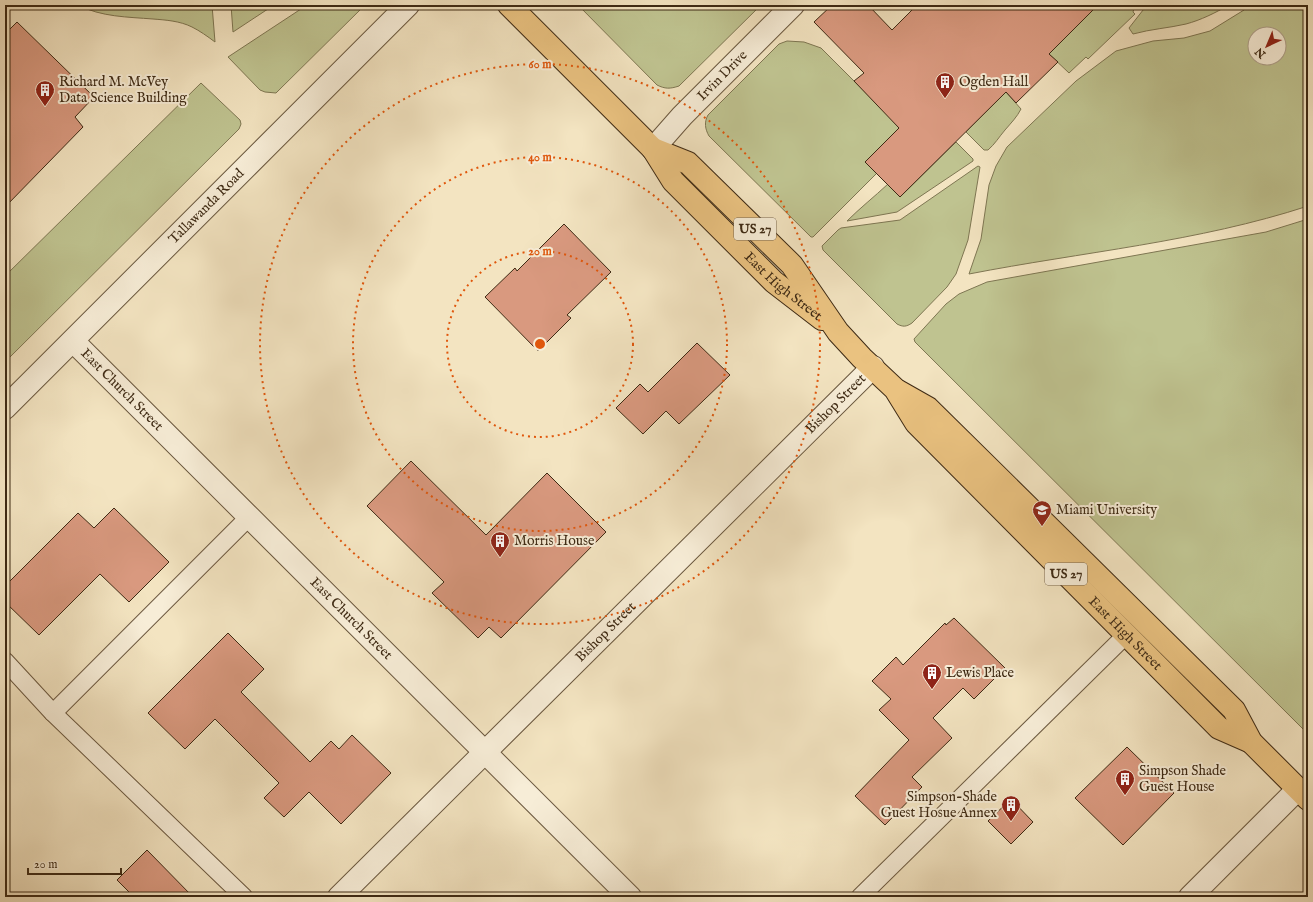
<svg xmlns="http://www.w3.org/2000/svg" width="1313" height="902" viewBox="0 0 1313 902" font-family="'IM FELL English',serif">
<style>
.grass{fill:#bfc390;stroke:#7e7652;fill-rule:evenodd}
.building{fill:#d9997f;stroke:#3e2a14}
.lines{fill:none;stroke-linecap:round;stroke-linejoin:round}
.service-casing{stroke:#6b583f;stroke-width:19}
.minor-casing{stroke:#6b583f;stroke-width:24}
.tertiary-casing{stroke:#6b583f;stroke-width:24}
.trunk-casing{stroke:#3e2a14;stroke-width:24}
.service{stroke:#f7edd7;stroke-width:17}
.minor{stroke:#f7edd7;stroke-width:22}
.tertiary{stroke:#f7edd7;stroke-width:22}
.trunk{stroke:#eac280;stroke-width:22}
.ring{fill:none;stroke:#e0570c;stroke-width:2;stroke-dasharray:2 4}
.labels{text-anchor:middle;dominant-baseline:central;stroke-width:4;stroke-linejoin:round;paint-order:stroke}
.shield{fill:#f7edd7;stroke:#76644e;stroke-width:1}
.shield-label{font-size:13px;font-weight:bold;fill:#3e2a14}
.street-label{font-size:14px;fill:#3e2a14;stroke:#f7edd7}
.poi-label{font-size:14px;fill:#3e2a14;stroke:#f7edd7;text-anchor:start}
.centre{fill:#e0570c;stroke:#f7edd7;stroke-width:2}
.ring-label{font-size:12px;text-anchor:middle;font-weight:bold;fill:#e0570c;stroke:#f7edd7;stroke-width:4;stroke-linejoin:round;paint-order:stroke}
</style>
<rect width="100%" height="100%" fill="#f3e4c1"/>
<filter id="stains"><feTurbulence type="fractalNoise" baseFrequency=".005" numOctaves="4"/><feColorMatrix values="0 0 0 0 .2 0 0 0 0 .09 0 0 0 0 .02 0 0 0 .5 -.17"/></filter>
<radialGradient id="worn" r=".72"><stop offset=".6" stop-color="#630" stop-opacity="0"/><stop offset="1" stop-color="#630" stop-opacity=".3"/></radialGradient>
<g class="grass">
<path d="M 78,5 L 212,5 L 215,42 C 207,36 200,31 192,27 C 180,21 166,20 153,19 C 128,17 101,17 78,5 Z"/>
<path d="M 231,5 L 274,5 L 233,32 Z"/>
<path d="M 307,5 L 365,5 L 276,93 L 265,92 L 260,90 L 228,57 Z"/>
<path d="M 578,5 L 761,5 L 679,86 C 670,89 665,89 657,85 Z"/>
<path d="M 1098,5 L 1135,5 L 1133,12 L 1135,14 L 1088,59 L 1086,57 L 1069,73 L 1049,54 Z"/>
<path d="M 1147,5 L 1229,5 C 1215,13 1201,20 1186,24 C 1169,28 1151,29 1133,34 L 1129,28 Z"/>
<path d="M 1249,5 L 1308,5 L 1308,206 C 1198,242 1082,252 969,274 L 981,239 L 989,185 L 996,166 L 1007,147 L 1076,81 L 1116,51 L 1153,41 L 1184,38 L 1210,31 L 1244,10 ZM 1255,34 L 1279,34 L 1279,58 L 1255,58 Z"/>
<path d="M 787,41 L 804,42 L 821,48 L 877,104 L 910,118 L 865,162 L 877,173 L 813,237 L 811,237 L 709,136 C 705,129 704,122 708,115 L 779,44 Z"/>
<path d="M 201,83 L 240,120 L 241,124 L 239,129 L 5,362 L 5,276 Z"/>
<path d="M 1006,92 L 1021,109 C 1017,117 1011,123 1005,130 C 999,137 995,144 988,150 L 984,150 L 966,132 Z"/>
<path d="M 956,142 L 973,159 L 973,161 L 897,212 L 847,221 C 860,208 874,197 888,184 L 900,197 Z"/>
<path d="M 978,166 L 980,167 L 968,240 L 956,274 L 947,287 L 912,323 C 906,327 903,327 897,324 L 823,250 L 822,246 L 838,230 L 841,228 L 900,220 Z"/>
<path d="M 1308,219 L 1308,734 L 915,342 L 914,339 L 946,304 L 959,294 L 987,282 L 1266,232 Z"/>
</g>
<g class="building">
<path d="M 832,5 L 868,5 L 892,30 L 917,5 L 1098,5 L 1049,54 L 1058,62 L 1016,103 L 1006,92 L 900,197 L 865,162 L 899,128 L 854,81 L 864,73 L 814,22 Z"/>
<path d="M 17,22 L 94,97 L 75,117 L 83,127 L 5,207 L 5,34 Z"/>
<path d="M 564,224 L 611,272 L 567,315 L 571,318 L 538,351 L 485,297 L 515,268 L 517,271 Z"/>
<path d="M 697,343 L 730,375 L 679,424 L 666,411 L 643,434 L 616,408 L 640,384 L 648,392 Z"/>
<path d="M 411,461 L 486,535 L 547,473 L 606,532 L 501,638 L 489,627 L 478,638 L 432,593 L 444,582 L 367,506 Z"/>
<path d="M 114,508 L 169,562 L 129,602 L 100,574 L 39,635 L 5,602 L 5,586 L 78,513 L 94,528 Z"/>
<path d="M 954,618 L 1005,668 L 974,699 L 963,688 L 933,718 L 952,738 L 912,777 L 922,787 L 885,825 L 855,796 L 909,740 L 879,710 L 891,699 L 872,681 L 896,657 L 903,665 L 945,623 L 946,625 Z"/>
<path d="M 228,633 L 264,669 L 241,692 L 310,762 L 331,741 L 339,749 L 352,735 L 391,773 L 341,824 L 309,792 L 284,817 L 264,798 L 279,783 L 215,719 L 185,749 L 148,713 Z"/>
<path d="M 1127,747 L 1174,793 L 1123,845 L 1075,798 Z"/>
<path d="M 1011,799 L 1033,822 L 1011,844 L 988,821 Z"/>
<path d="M 147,850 L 193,897 L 134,897 L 117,880 Z"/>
</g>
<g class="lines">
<g class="service-casing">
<g id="service">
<path d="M 5,661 L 53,713 L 244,897"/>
<path d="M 53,713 L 249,517"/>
<path d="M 860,897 L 1126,635"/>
</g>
</g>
<g class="minor-casing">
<g id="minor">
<path id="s1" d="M 653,149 L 682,116 L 793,5"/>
<path id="s2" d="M 73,341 L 630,897"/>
<path id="s3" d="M 339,897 L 873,367"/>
<path d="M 1190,897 L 1298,789"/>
</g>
</g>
<g class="tertiary-casing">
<g id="tertiary">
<path id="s4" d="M 5,408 L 408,5"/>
</g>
</g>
<g class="trunk-casing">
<g id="trunk">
<path id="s5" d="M 509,5 L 653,149 L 673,181 L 774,282 L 822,319"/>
<path id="s6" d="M 653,149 L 688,163 L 792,265 L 838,332 L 862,358 L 895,389 L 916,423 L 1219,728 L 1251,742"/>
<path d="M 898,391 L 928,408 L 1234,710 L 1251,742 L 1308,799"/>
</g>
</g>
<use href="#service" class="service"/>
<use href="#minor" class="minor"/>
<use href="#tertiary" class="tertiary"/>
<use href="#trunk" class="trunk"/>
</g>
<g class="ring">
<circle cx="540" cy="344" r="93"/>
<circle cx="540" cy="344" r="187"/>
<circle cx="540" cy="344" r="280"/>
</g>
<defs>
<g id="building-pin" transform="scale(1)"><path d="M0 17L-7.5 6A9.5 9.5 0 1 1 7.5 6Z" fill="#8f2418" stroke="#f7edd7"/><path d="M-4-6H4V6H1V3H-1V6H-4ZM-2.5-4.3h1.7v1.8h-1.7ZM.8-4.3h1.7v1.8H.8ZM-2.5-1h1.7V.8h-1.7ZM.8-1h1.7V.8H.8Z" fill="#fff"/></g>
<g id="university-pin" transform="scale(1)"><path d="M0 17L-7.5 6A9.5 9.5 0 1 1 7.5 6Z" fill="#8f2418" stroke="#f7edd7"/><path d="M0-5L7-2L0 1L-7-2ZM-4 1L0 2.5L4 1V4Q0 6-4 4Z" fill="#fff"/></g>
</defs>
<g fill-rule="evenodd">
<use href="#building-pin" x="945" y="82"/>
<use href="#building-pin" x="45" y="90"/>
<use href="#university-pin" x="1042" y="510"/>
<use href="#building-pin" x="500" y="541"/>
<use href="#building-pin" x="932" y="673"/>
<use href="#building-pin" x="1125" y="779"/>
<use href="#building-pin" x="1011" y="805"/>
</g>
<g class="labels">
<g class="shield">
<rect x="734" y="218" width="42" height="22" rx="3"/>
<rect x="1045" y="563" width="42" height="22" rx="3"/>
</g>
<g class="shield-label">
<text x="755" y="229">US 27</text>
<text x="1066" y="574">US 27</text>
</g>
<g class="street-label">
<text stroke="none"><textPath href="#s1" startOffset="101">Irvin Drive</textPath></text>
<text stroke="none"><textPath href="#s4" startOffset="285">Tallawanda Road</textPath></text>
<text stroke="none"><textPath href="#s5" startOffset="394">East High Street</textPath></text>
<text stroke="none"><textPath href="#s2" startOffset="69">East Church Street</textPath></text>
<text stroke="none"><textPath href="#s3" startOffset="700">Bishop Street</textPath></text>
<text stroke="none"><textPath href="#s2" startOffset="393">East Church Street</textPath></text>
<text stroke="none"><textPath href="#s3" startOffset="376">Bishop Street</textPath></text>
<text stroke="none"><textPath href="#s6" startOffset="682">East High Street</textPath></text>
</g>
<g class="poi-label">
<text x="59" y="82">Richard M. McVey<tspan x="59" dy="16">Data Science Building</tspan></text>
<text x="959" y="82">Ogden Hall</text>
<text x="1056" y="510">Miami University</text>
<text x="514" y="541">Morris House</text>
<text x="946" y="673">Lewis Place</text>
<text x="1139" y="771">Simpson Shade<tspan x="1139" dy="16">Guest House</tspan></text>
<text x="997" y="797" text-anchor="end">Simpson-Shade<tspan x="997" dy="16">Guest Hosue Annex</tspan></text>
</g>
</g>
<circle cx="540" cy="344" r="6" class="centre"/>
<g class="ring-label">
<text x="540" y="68">60 m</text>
<text x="540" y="161">40 m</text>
<text x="540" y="255">20 m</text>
</g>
<rect width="1313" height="902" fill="none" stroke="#f3e4c1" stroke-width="20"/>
<rect x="6" y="6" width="1301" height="890" fill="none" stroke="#3e2a14" stroke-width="2"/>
<rect x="10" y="10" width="1293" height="882" fill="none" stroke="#3e2a14"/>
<g transform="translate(1267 46) rotate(224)"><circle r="19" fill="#f7edd7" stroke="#ad9f89"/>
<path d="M0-3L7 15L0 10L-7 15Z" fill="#8f2418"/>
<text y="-6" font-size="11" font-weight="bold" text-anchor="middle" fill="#3e2a14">N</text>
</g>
<path d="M28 868v6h93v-6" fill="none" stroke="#3e2a14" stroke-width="2"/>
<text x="34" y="868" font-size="12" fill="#3e2a14" stroke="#f7edd7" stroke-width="3" paint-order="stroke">20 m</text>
<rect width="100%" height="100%" filter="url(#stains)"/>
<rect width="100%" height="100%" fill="url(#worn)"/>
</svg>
